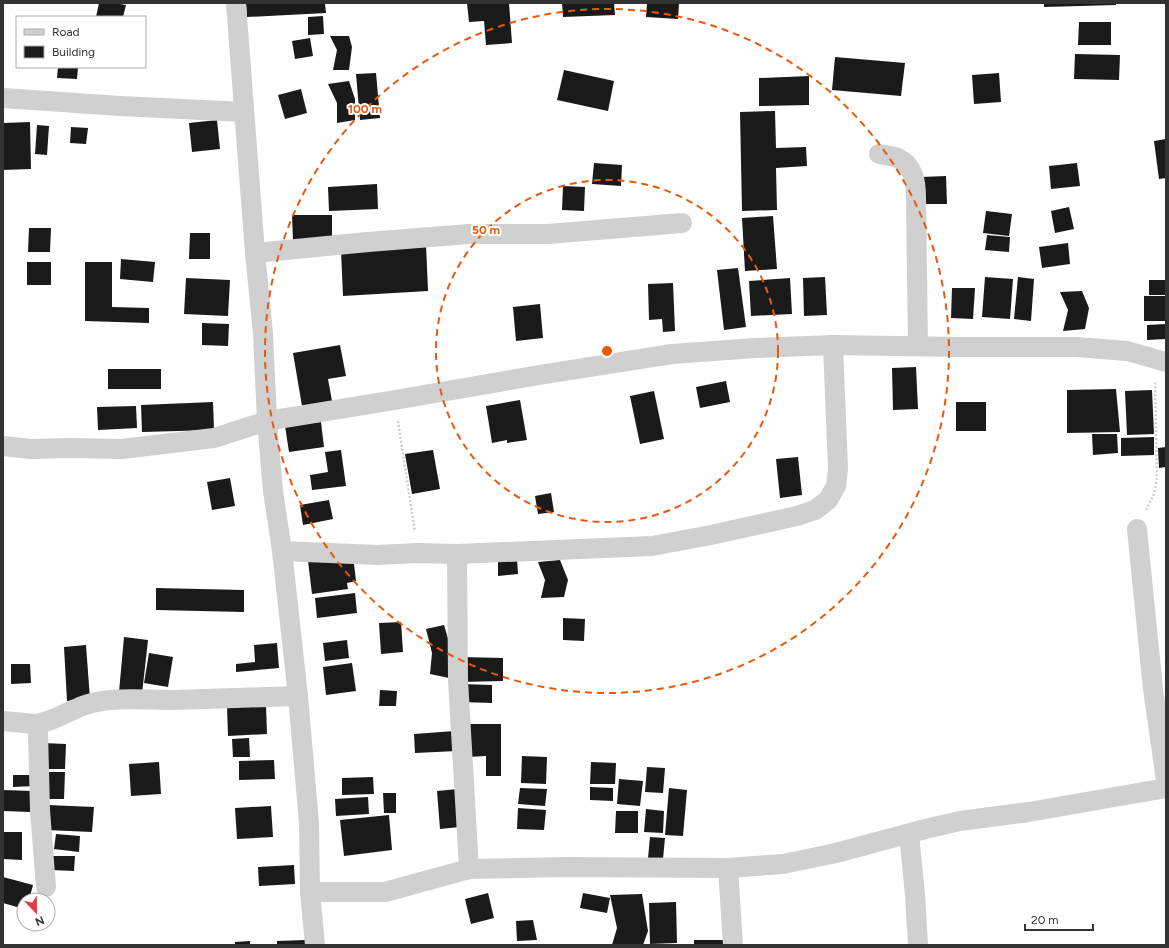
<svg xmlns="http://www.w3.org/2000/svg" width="1169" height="948" viewBox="0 0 1169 948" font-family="Figtree,sans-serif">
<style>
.building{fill:#1a1a1a}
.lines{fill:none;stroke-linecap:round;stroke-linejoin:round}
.path{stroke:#cdcdcd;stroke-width:2.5;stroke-dasharray:2 2;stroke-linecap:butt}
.street{stroke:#d0d0d0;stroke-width:20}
.ring{fill:none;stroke:#e8590c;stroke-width:2;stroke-dasharray:7 5}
.centre{fill:#e8590c;stroke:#fff;stroke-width:2}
.ring-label{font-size:12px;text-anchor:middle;font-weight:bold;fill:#e8590c;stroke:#fff;stroke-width:4;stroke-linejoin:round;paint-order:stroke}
</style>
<rect width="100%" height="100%" fill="#fff"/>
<g class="building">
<path d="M 99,3 L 114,3 L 126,5 L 123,17 L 96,17 Z"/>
<path d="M 246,3 L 325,3 L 326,13 L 247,17 Z"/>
<path d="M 467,3 L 509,3 L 512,43 L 486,45 L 484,21 L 469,22 Z"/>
<path d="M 562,3 L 614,3 L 615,15 L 563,17 Z"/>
<path d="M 647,3 L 679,3 L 678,19 L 646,17 Z"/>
<path d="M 1044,3 L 1116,3 L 1116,5 L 1044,7 Z"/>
<path d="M 323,16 L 324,34 L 308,35 L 308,17 Z"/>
<path d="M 1079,22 L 1111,22 L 1111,45 L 1078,45 Z"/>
<path d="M 330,36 L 349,36 L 352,47 L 349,70 L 333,70 L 337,50 Z"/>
<path d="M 310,38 L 313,56 L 295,59 L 292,41 Z"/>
<path d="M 1075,54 L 1120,55 L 1119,80 L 1074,79 Z"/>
<path d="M 835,57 L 905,63 L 901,96 L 832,90 Z"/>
<path d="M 58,67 L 78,67 L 77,79 L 57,78 Z"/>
<path d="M 564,70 L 614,81 L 608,111 L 557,100 Z"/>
<path d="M 376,73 L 380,118 L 360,120 L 356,74 Z"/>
<path d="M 999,73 L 1001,102 L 974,104 L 972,75 Z"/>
<path d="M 809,76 L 809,105 L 759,106 L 759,78 Z"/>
<path d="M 349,81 L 355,99 L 355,120 L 337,123 L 337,103 L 328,84 Z"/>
<path d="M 301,89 L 307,113 L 285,119 L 278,95 Z"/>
<path d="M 775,111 L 776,148 L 806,147 L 807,166 L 776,168 L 777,210 L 742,211 L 740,112 Z"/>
<path d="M 217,120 L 220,149 L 192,152 L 189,123 Z"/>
<path d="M 30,122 L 31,169 L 3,170 L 3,123 Z"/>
<path d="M 37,125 L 49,126 L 47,155 L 35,154 Z"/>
<path d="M 71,127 L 88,128 L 86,144 L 70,143 Z"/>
<path d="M 1166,139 L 1166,178 L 1159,179 L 1154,141 Z"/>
<path d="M 594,163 L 622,165 L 621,186 L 592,184 Z"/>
<path d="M 1077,163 L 1080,186 L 1051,189 L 1049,166 Z"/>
<path d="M 946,176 L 947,204 L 921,204 L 921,177 Z"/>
<path d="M 377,184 L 378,209 L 329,211 L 328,187 Z"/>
<path d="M 563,186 L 585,187 L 584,211 L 562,210 Z"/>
<path d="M 1069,207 L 1074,229 L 1055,233 L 1051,211 Z"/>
<path d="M 986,211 L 1012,214 L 1009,236 L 983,233 Z"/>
<path d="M 292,215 L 332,215 L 332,241 L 293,241 Z"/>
<path d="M 773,216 L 777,269 L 745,271 L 742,218 Z"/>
<path d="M 29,228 L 51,228 L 50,252 L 28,252 Z"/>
<path d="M 190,233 L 210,233 L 210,259 L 189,259 Z"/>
<path d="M 987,235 L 1010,237 L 1009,252 L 985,250 Z"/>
<path d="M 1068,243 L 1070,264 L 1042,268 L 1039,247 Z"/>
<path d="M 426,244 L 428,291 L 343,296 L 341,250 Z"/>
<path d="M 121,259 L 155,262 L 153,282 L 120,279 Z"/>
<rect x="27" y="262" width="24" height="23"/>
<path d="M 85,262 L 112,262 L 112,307 L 149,308 L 149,323 L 85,321 Z"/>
<path d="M 738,268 L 746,327 L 724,330 L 717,270 Z"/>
<path d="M 825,277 L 827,315 L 804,316 L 803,278 Z"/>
<path d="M 985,277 L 1013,279 L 1010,319 L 982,317 Z"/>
<path d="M 1018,277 L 1034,279 L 1031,321 L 1014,319 Z"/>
<path d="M 186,278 L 230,280 L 228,316 L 184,314 Z"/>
<path d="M 790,278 L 792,314 L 751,316 L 749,281 Z"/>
<rect x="1149" y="280" width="17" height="15"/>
<path d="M 673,283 L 675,331 L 663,332 L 662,319 L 649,320 L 648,284 Z"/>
<path d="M 952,288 L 975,288 L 973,319 L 951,318 Z"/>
<path d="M 1082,291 L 1089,308 L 1085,329 L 1063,331 L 1068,310 L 1060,292 Z"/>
<rect x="1144" y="296" width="22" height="25"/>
<path d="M 540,304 L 543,338 L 516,341 L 513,307 Z"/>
<path d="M 202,323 L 229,324 L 228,346 L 202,345 Z"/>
<path d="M 1166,324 L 1166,339 L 1147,340 L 1147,325 Z"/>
<path d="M 340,345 L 346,376 L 328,379 L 332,401 L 302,406 L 293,353 Z"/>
<path d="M 916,367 L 918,409 L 893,410 L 892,368 Z"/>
<rect x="108" y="369" width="53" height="20"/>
<path d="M 726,381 L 730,402 L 700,408 L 696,387 Z"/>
<path d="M 1116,389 L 1120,432 L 1067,433 L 1067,390 Z"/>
<path d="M 1152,390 L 1154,434 L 1127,435 L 1125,391 Z"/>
<path d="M 654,391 L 664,439 L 640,444 L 630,396 Z"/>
<path d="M 520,400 L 527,440 L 507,443 L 507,440 L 492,443 L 486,406 Z"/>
<path d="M 213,402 L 214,430 L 142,432 L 141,405 Z"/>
<rect x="956" y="402" width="30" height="29"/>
<path d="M 136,406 L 137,428 L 98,430 L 97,407 Z"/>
<path d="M 321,422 L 324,447 L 289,452 L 285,426 Z"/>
<path d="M 1092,434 L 1117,434 L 1118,453 L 1093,455 Z"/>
<path d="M 1154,437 L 1154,455 L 1121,456 L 1121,438 Z"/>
<path d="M 1166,447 L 1166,467 L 1159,468 L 1158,448 Z"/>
<path d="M 341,450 L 346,486 L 312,490 L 310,475 L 328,472 L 325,452 Z"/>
<path d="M 433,450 L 440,489 L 412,494 L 405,454 Z"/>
<path d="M 798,457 L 802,495 L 780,498 L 776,459 Z"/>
<path d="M 230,478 L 235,506 L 212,510 L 207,482 Z"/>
<path d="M 551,493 L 554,512 L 538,514 L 535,496 Z"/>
<path d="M 329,500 L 333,519 L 303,525 L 300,505 Z"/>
<path d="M 353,555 L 356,581 L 347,583 L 348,589 L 312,594 L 308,561 Z"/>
<path d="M 517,559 L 518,574 L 498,576 L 498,561 Z"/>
<path d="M 560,560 L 568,580 L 564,597 L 541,598 L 545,580 L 538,562 Z"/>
<path d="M 156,588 L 244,590 L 244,612 L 156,610 Z"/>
<path d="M 355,593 L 357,613 L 317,618 L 315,598 Z"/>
<path d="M 563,618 L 585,619 L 584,641 L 563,640 Z"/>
<path d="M 401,622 L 403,652 L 381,654 L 379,623 Z"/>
<path d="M 444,625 L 452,652 L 449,678 L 430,674 L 432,653 L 426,629 Z"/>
<path d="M 124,637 L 148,640 L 142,694 L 119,692 Z"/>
<path d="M 347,640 L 349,658 L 325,661 L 323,643 Z"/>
<path d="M 277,643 L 279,668 L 236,672 L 236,664 L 255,662 L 254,645 Z"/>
<path d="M 86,645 L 90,699 L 67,701 L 64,647 Z"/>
<path d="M 149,653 L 173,657 L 168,687 L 144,683 Z"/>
<path d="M 461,657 L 503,658 L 503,681 L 461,682 Z"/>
<path d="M 352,663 L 356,691 L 326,695 L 323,667 Z"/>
<path d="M 11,664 L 30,664 L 31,683 L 11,684 Z"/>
<path d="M 461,684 L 492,685 L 492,703 L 460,702 Z"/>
<path d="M 380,690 L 397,691 L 396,706 L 379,706 Z"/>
<path d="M 266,705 L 267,734 L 228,736 L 227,707 Z"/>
<path d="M 468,724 L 501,724 L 501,776 L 486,776 L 486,756 L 468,757 Z"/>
<path d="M 455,731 L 457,751 L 415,753 L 414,734 Z"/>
<path d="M 249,738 L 250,757 L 233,757 L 232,739 Z"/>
<path d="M 43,743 L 66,744 L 65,769 L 43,769 Z"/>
<path d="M 522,756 L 547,757 L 546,784 L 521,783 Z"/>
<path d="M 274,760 L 275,779 L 239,780 L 239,761 Z"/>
<path d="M 159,762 L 161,794 L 131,796 L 129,764 Z"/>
<path d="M 591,762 L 616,763 L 615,784 L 590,784 Z"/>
<path d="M 647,767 L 665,768 L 663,793 L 645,792 Z"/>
<path d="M 43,772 L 65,772 L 64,799 L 42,799 Z"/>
<path d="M 13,775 L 35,775 L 35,786 L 13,787 Z"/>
<path d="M 373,777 L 374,794 L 342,795 L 342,778 Z"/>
<path d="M 619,779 L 643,781 L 640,806 L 617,804 Z"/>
<path d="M 590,787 L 613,788 L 613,801 L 590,800 Z"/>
<path d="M 520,788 L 547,789 L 545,806 L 518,804 Z"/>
<path d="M 669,788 L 687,790 L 683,836 L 665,835 Z"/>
<path d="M 458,789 L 460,827 L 440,829 L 437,791 Z"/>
<path d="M 3,790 L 32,791 L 31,812 L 3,811 Z"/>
<path d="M 383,793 L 396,793 L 396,813 L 384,813 Z"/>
<path d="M 368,797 L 369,814 L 336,816 L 335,799 Z"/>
<path d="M 48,805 L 94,807 L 92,832 L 46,830 Z"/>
<path d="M 271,806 L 273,837 L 237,839 L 235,808 Z"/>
<path d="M 518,808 L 546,810 L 544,830 L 517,829 Z"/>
<path d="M 646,809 L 664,811 L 663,833 L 644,832 Z"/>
<path d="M 616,811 L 638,811 L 638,833 L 615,833 Z"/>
<path d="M 389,815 L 392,850 L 344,856 L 340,820 Z"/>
<path d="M 3,832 L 22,832 L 22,860 L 3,859 Z"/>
<path d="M 56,834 L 80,836 L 79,852 L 54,849 Z"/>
<path d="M 650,837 L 665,838 L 663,859 L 648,858 Z"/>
<path d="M 52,856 L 75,856 L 74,871 L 51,870 Z"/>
<path d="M 294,865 L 295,884 L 259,886 L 258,867 Z"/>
<path d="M 3,877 L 33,885 L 29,900 L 24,900 L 24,909 L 3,903 Z"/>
<path d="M 488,893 L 494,918 L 471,924 L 465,899 Z"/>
<path d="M 583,893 L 610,898 L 607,913 L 580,908 Z"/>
<path d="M 642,894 L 648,931 L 643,945 L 612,945 L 617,928 L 610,895 Z"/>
<path d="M 676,902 L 677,943 L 650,944 L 649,903 Z"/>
<path d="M 533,920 L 537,940 L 517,941 L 516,921 Z"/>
<path d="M 305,940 L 305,945 L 277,945 L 277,941 Z"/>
<rect x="694" y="940" width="31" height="5"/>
<path d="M 250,941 L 250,945 L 235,945 L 235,942 Z"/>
</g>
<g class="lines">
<g class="path">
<path d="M 398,421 L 415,532"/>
<path d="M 1146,510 L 1154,494 L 1157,478 L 1155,381"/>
</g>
<g class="street">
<path d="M 236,3 L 255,253 L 263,333 L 267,421 L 273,491 L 282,551 L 298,696 L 309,823 L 310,892 L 315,945"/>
<path d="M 3,98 L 120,106 L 244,112"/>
<path d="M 879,154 C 885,155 893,156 898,158 C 914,166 916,182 916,198 L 918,346"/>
<path d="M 255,253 L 368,242 L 469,234 L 548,234 L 682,223"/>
<path d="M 3,446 L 31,449 L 70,448 L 122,449 L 214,438 L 267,421 L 395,400 L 539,375 L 672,354 L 755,348 L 833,345 L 961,347 L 1077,347 L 1127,351 L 1166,362"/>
<path d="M 1137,529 L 1153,689 L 1166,780"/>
<path d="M 282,551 L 377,555 L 418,553 L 457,554 L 652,546 L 711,535 L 797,516 L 815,510 L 828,500 L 836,486 L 838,469 L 833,345"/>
<path d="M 457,554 L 458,680 L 469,869"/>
<path d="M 3,721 L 35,724 L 38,732 L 40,810 L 46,887"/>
<path d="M 35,724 C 52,722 65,713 80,707 C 89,703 100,701 110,700 C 131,698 152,700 174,700 C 215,699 257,697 298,696"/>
<path d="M 909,834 L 915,895 L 918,945"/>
<path d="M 728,868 L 733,945"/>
<path d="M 310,892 L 385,892 L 469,869 L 565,867 L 728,868 L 783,864 L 836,853 L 925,829 L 960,821 L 1029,812 L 1166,788"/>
</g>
</g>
<g class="ring">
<circle cx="607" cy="351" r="171"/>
<circle cx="607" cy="351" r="342"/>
</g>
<circle cx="607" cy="351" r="6" class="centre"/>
<g class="ring-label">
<text x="365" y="113">100 m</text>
<text x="486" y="234">50 m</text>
</g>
<rect width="1169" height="948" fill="none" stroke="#333333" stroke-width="8"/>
<rect x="16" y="16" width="130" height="52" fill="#ffffff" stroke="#adadad"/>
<rect x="24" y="29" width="20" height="6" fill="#d0d0d0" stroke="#adadad"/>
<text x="52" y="36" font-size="12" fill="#333333">Road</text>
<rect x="24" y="46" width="20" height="12" fill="#1a1a1a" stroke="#adadad"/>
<text x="52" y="56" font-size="12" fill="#333333">Building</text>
<g transform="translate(36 912) rotate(158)"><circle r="19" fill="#ffffff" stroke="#adadad"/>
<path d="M0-3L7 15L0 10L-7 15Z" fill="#e63946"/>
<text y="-6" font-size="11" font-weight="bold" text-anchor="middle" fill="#333333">N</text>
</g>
<path d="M1025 924v6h68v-6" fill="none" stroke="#333333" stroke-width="2"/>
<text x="1031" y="924" font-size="12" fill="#333333" stroke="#ffffff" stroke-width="3" paint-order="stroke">20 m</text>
</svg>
